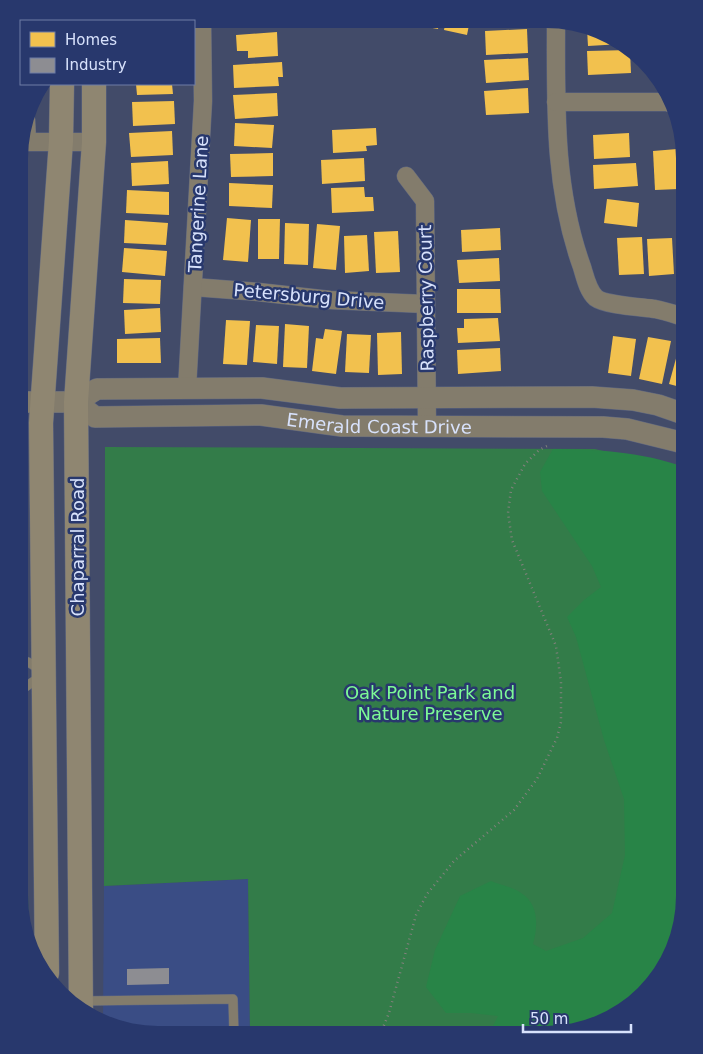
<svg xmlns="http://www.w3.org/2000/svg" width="703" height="1054" viewBox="0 0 703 1054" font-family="'DejaVu Sans',sans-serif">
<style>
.built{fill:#3a4d85}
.green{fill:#337c49}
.forest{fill:#288447}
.homes{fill:#f2c14e}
.industry{fill:#8d8d92}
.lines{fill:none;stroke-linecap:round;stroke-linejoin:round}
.service-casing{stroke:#606880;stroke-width:10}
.minor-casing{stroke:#606880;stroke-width:19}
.tertiary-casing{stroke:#606880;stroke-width:22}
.secondary-casing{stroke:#606880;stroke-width:25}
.path{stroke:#83817d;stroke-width:2.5;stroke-dasharray:1 4;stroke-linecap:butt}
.service{stroke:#837c6c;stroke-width:9}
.minor{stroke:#837c6c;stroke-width:18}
.tertiary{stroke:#837c6c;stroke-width:21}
.secondary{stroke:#8f8671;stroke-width:24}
.labels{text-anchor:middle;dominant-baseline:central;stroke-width:5;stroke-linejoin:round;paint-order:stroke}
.street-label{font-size:18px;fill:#d8e2fc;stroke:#28386d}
.park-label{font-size:18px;fill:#7dfa96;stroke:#28386d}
</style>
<rect width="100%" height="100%" fill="#424b69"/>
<path class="built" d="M 248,879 L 250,1034 L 139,1034 L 103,1019 L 104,886 Z"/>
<g class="green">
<path d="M 105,447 L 595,449 L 684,471 L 684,906 L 656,981 L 599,1025 L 546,1035 L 250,1034 L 248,879 L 104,886 Z"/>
<path d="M 19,843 L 27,843 L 29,947 L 19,897 Z"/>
</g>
<path class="forest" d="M 553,449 C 597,449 642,452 684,467 L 684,906 L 656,981 L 599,1025 L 546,1035 L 482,1035 L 491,1030 L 498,1016 L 471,1013 L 446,1013 L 426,987 L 435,950 L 460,896 L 491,881 C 500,885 513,887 521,893 C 539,904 538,926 533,944 L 546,951 L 583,938 L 612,913 L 625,855 L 624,799 L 604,740 L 576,637 L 567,617 L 584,600 L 601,587 L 592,566 L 542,491 L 540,472 Z"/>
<g class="homes">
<path d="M 157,19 L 175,19 L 175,21 L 148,21 Z"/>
<path d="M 417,20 L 439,20 L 438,29 L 416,25 Z"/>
<path d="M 446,20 L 470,20 L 467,35 L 444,30 Z"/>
<path d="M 485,20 L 520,20 L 520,24 L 485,25 Z"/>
<path d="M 527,29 L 528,53 L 486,55 L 485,31 Z"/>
<path d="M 587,29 L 622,44 L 588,46 Z"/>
<path d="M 277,32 L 278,56 L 248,58 L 248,51 L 237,51 L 236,35 Z"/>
<path d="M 630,50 L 631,73 L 588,75 L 587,51 Z"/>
<path d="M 528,58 L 529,80 L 486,83 L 484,60 Z"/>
<path d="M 282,62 L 283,77 L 278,77 L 279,86 L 234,88 L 233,65 Z"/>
<path d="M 136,84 L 172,84 L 173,94 L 137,95 Z"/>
<path d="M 528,88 L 529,113 L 486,115 L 484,91 Z"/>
<path d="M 277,93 L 278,116 L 235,119 L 233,95 Z"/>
<path d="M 174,101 L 175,124 L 133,126 L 132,102 Z"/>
<path d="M 235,123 L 274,125 L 272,148 L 234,146 Z"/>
<path d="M 376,128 L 377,145 L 366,146 L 367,151 L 333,153 L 332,130 Z"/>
<path d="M 172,131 L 173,155 L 131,157 L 129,133 Z"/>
<path d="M 629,133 L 630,157 L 594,159 L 593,135 Z"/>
<path d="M 677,149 L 679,189 L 655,190 L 653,151 Z"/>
<path d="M 273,153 L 273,176 L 231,177 L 230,154 Z"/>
<path d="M 364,158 L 365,181 L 322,184 L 321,160 Z"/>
<path d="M 168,161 L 169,184 L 132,186 L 131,163 Z"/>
<path d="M 636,163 L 638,186 L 594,189 L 593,165 Z"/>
<path d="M 229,183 L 273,185 L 272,208 L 229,206 Z"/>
<path d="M 364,187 L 365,197 L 373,197 L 374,211 L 332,213 L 331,188 Z"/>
<path d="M 127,190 L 169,192 L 169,215 L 126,213 Z"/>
<path d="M 607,199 L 639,203 L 637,227 L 604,223 Z"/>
<path d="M 227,218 L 251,220 L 248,262 L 223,260 Z"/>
<path d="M 258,219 L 280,219 L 279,259 L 258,259 Z"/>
<path d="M 125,220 L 168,223 L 166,245 L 124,243 Z"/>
<path d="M 285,223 L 309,224 L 308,265 L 284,264 Z"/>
<path d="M 317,224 L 340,226 L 336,270 L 313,268 Z"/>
<path d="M 500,228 L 501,250 L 462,252 L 461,230 Z"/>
<path d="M 398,231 L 400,272 L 376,273 L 374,232 Z"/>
<path d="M 20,232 L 25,232 L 24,263 L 20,263 Z"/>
<path d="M 367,235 L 369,271 L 345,273 L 344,236 Z"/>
<path d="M 642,237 L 644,274 L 619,275 L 617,238 Z"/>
<path d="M 672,238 L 674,274 L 649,276 L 647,239 Z"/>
<path d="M 677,241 L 684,241 L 684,284 L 680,284 Z"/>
<path d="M 124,248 L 167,251 L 165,276 L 122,272 Z"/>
<path d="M 499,258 L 500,281 L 459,283 L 457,260 Z"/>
<path d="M 20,267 L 22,267 L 22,285 L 20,286 Z"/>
<path d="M 124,279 L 161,280 L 160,304 L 123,303 Z"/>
<path d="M 457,289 L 500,289 L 501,313 L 457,313 Z"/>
<path d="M 160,308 L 161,332 L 125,334 L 124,310 Z"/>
<path d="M 498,318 L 500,341 L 458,343 L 457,328 L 464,328 L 464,319 Z"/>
<path d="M 226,320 L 250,321 L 247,365 L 223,364 Z"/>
<path d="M 285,324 L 309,326 L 307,368 L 283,367 Z"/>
<path d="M 256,325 L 279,326 L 277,364 L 253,362 Z"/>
<path d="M 325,329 L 342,331 L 336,374 L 312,371 L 316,338 L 323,339 Z"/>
<path d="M 401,332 L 402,374 L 378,375 L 377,333 Z"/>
<path d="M 347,334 L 371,335 L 369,373 L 345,372 Z"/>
<path d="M 613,336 L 636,339 L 631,376 L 608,373 Z"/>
<path d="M 648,337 L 671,341 L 662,384 L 639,379 Z"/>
<path d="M 160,338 L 161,363 L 117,363 L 117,339 Z"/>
<path d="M 680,344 L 684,345 L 684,388 L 669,384 Z"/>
<path d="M 500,348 L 501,371 L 458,374 L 457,350 Z"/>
</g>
<path class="industry" d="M 169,968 L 169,984 L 127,985 L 127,969 Z"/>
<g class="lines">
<g class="service-casing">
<g id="service">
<path d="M 19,688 L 24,688 L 44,674 C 37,668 29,660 19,660"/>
<path d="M 81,1001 L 233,999 L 234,1034"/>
</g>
</g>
<g class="minor-casing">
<g id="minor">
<path d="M 556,20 C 556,103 553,187 582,267 C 585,277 588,291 596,298 C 605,305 641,307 655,309 C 665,311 674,314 684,317"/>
<path d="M 556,102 L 667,102 L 673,104"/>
<path d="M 26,120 L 27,141"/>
<path d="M 20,142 L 94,142"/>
<path d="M 406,176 L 425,201 L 427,427"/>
<path d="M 193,287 L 258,292 L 330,300 L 426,304"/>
<path d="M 187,389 L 203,101 L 202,19"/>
</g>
</g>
<g class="tertiary-casing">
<g id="tertiary">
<path d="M 20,402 L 76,402 L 97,389 L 262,388 L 340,398 L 592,397 L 633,400 L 658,405 L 684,414"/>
<path id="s1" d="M 76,402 L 95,417 L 261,415 L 342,426 L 603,427 L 627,429 L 684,443"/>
</g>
</g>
<g class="secondary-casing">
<g id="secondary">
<path d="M 47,973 L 41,423 L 61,141 L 62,84"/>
<path d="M 81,1010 L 76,402 L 94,142 L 94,84"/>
</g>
</g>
<path class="path" d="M 380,1035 L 389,1013 L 416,915 L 427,894 L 454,861 L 514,810 L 537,779 L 557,738 L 561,722 L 561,682 L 556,646 L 512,540 L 508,513 L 511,490 L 525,464 L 539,450 L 549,445"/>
<use href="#service" class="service"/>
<use href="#minor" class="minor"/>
<use href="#tertiary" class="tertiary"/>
<use href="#secondary" class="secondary"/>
</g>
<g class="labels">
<g class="street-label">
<text transform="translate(198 204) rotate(-87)">Tangerine Lane</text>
<text transform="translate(309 296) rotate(5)">Petersburg Drive</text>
<text transform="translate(426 298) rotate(-91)">Raspberry Court</text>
<text stroke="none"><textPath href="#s1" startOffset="309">Emerald Coast Drive</textPath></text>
<text transform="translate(77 547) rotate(-90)">Chaparral Road</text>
</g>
<g class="park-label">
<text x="430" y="692">Oak Point Park and<tspan x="430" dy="21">Nature Preserve</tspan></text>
</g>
</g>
<path d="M0 0H703V1054H0ZM158 28H546A130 130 0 0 1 676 158V896A130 130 0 0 1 546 1026H158A130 130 0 0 1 28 896V158A130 130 0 0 1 158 28Z" fill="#28386d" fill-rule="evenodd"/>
<rect x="20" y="20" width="175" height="65" fill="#28386d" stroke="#6e7ca6"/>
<rect x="30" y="32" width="25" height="15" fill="#f2c14e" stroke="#6e7ca6"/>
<text x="65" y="45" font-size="15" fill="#d8e2fc">Homes</text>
<rect x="30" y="58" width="25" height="15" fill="#8d8d92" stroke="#6e7ca6"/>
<text x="65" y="70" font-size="15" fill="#d8e2fc">Industry</text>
<path d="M523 1024v8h108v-8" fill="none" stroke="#d8e2fc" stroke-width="2.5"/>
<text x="530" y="1024" font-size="15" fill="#d8e2fc" stroke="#28386d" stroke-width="4" paint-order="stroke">50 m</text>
</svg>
